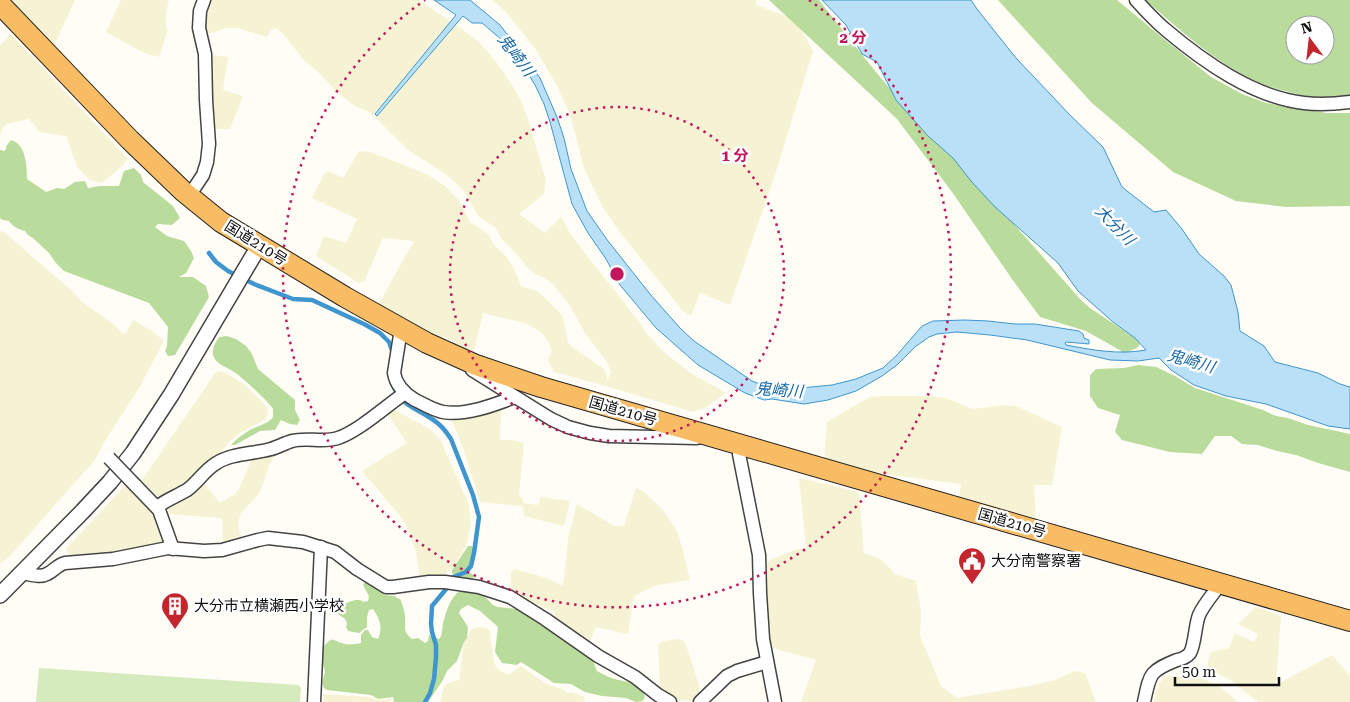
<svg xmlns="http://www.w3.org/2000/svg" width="1350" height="702" viewBox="0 0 1350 702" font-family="'Roboto Serif','Noto Sans JP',serif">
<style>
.farmland{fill:#f6f3d4}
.green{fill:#d5ebbd}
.forest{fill:#b9dc9c;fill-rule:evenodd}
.water{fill:#b9e0f7;stroke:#3f96cf}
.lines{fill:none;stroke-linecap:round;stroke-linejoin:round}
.stream{stroke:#3f96cf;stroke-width:4.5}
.minor-casing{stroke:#444;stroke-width:15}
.tertiary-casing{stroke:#444;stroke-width:18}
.trunk-casing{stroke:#222;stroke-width:22}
.minor{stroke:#fff;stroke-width:12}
.tertiary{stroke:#fff;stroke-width:15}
.trunk{stroke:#f7bc64;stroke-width:20}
.minor-bridge-casing{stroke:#444;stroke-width:15;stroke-linecap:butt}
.minor-bridge{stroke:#fff;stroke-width:12}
.ring{fill:none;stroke:#c2185b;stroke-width:2.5;stroke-dasharray:2.5 5}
.labels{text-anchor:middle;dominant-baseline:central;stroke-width:5;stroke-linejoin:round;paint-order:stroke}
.street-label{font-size:15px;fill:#111;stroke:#fff}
.poi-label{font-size:15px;fill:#111;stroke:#fff;text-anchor:start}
.water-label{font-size:16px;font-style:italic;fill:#1768a6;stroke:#fff}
.centre{fill:#c2185b;stroke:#fff;stroke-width:2.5}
.ring-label{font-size:15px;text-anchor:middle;font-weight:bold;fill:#c2185b;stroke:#fff;stroke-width:5;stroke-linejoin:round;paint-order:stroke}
</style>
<rect width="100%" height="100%" fill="#fffdf5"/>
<g class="farmland">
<path d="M 8,0 L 75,0 L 53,48 Z"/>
<path d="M 121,0 L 169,0 L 166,12 L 166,29 L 168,29 L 159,57 L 144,53 L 106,32 Z"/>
<path d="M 211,0 L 419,0 L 463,30 L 479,42 L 497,63 L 512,85 L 521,101 L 528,120 L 546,180 L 545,186 L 544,194 L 519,214 L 545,233 L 561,217 L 570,233 L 584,252 L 641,324 L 645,332 L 665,353 L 692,374 L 726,393 L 705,408 L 693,412 L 606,386 L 554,372 L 548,360 L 551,354 L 551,348 L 548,341 L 541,332 L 525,323 L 483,313 L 473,355 L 454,346 L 455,342 L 445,337 L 439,339 L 378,305 L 414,241 L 383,238 L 364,282 L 361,281 L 360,284 L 316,256 L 324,236 L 346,243 L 357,219 L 312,198 L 324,174 L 329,171 L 343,178 L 359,151 L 370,152 L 399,163 L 426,174 L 445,186 L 458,199 L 470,222 L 488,234 L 494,245 L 506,256 L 514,269 L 521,286 L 539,292 L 558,311 L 563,317 L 568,342 L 572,347 L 604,369 L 607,377 L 606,384 L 611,373 L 607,362 L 585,333 L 571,307 L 553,284 L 545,278 L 535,274 L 527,267 L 516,253 L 502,239 L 495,227 L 479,217 L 466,194 L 459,186 L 447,175 L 407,149 L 378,120 L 369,112 L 355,106 L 339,94 L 317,71 L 304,60 L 283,34 L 276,28 L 271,30 L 267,37 L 237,28 L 227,28 L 207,34 L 205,23 Z"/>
<path d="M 492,0 L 756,0 L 756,5 L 795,19 L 813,51 L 775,175 L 730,305 L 700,293 L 691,316 L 683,311 L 619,231 L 602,206 L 584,168 L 570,114 L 556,84 L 536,50 L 507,13 Z"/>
<path d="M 11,34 L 128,159 L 120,168 L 102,183 L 90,180 L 78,168 L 66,136 L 40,132 L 29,119 L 7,124 L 2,129 L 0,137 L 0,45 Z"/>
<path d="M 212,55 L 228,57 L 223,90 L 243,96 L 230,129 L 215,129 L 210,80 Z"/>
<path d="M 0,231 L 4,232 L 72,291 L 82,302 L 112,323 L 123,334 L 126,333 L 133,320 L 152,331 L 164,341 L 139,388 L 106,439 L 94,461 L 9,557 L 0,564 Z"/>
<path d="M 221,371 L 228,374 L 245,385 L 260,400 L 267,408 L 268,413 L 266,419 L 240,433 L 229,442 L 217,457 L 195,478 L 161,498 L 157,498 L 154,496 L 142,480 L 216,372 Z"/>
<path d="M 881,396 L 929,396 L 946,398 L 973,409 L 1004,405 L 1016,406 L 1062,427 L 1052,485 L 1034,485 L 1036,520 L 959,498 L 961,484 L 868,472 L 824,458 L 827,422 L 870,397 Z"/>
<path d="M 501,407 L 500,440 L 512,440 L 524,443 L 519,496 L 523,498 L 523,503 L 538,505 L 541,497 L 570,501 L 564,526 L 524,516 L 523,507 L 521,506 L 480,502 L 463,448 L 455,427 L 449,416 Z"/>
<path d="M 393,409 L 431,430 L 441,441 L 469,505 L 471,524 L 466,546 L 452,569 L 442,576 L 420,579 L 416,551 L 405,522 L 362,471 L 407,443 L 387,413 Z"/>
<path d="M 278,452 L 270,463 L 260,492 L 256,497 L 241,513 L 238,523 L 239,530 L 242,538 L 229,542 L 223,542 L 222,518 L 167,514 L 166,506 L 204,483 L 220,503 L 235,494 L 239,489 L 252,458 Z"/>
<path d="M 799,478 L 859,492 L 864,553 L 880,559 L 890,568 L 894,574 L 916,581 L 921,612 L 920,636 L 941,686 L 957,698 L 1030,686 L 1055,680 L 1074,671 L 1085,673 L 1096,702 L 801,702 L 816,660 L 795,654 L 782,651 L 769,646 L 766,626 L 765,564 L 773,559 L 795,550 L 806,548 Z"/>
<path d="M 126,485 L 152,508 L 169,544 L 95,556 L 69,555 L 66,549 Z"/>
<path d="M 636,488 L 644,492 L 662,509 L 677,531 L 682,547 L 690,580 L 657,585 L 636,595 L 633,600 L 628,634 L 596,627 L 589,644 L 556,619 L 553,611 L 527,600 L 511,590 L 511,573 L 515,569 L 547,578 L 562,586 L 564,578 L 568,539 L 577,504 L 614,526 L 624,526 Z"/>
<path d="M 1256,607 L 1281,616 L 1276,684 L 1278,684 L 1332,655 L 1350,676 L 1350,702 L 1258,702 L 1229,679 L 1208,669 L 1208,661 L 1211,652 L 1229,648 L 1235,633 L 1254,642 L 1258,634 L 1238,624 Z"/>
<path d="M 479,627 L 488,629 L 490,632 L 493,656 L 495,665 L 499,670 L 508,675 L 521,666 L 546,684 L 562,689 L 567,693 L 572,692 L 584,697 L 585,702 L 440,702 L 444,686 L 446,684 L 459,680 L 464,642 L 472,629 Z"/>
<path d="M 680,639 L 685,642 L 699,685 L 699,692 L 698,696 L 696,699 L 693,701 L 679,700 L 663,694 L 660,688 L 658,645 L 663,641 Z"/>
<path d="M 1168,676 L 1185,677 L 1203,679 L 1219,686 L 1238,702 L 1154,702 L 1156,691 L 1159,684 L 1163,679 Z"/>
<path d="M 323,694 L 369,697 L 377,700 L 391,699 L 390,702 L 323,702 Z"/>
</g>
<path class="green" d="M 39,668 L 298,685 L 301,688 L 300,702 L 36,702 Z"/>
<g class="forest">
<path d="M 769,0 L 819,0 C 859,51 898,103 946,147 L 1080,299 L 1090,308 L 1135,338 L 1140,344 L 1137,348 L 1125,353 L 1086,331 L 1040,317 L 1012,279 L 952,192 L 897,119 Z"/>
<path d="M 998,0 L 1117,0 L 1158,34 L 1211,77 L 1242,94 L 1266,103 L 1327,113 L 1350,113 L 1350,206 L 1286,207 L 1236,201 L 1173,172 L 1092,103 Z"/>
<path d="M 1145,0 L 1350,0 L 1350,96 C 1337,96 1324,98 1312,97 C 1304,96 1296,94 1289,92 C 1231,79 1189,37 1145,0 ZM 1295,25 L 1325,25 L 1325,55 L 1295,55 Z"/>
<path d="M 11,140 C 26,144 27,166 27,179 L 46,192 L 57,188 L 64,189 L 75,182 L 85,181 L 88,188 L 100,186 L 119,186 L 124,171 L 134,168 L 141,175 L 143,182 L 173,206 L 180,218 L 172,225 L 158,224 L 155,227 L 167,236 L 184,241 L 191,251 L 194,258 L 186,273 L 179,277 L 193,277 L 206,286 L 209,297 L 175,355 L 168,356 L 165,351 L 167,346 L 168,327 L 149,303 L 64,271 L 56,263 L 49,253 L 33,238 L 28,235 L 25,231 C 18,229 13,227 9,221 L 3,220 L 0,218 L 0,150 L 5,151 L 7,145 Z"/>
<path d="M 227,336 L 236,339 L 246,346 L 252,354 L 258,369 L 295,400 L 295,410 L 300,420 L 297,425 L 290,424 L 281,420 L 275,430 L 260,431 L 235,445 L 231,445 C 236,439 243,434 250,430 C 255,427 270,423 273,417 C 273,416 273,410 273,409 C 271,404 240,375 234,372 C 227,367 215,364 213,355 C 212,348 216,342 219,337 Z"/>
<path d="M 1138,365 L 1156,367 L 1175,376 L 1195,388 L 1263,410 L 1276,416 L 1288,418 L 1308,425 L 1350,434 L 1350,472 L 1318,463 L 1296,455 L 1277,451 L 1258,445 L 1242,444 L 1231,436 L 1215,436 L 1202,454 L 1170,452 L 1122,440 L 1115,432 L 1120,415 L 1098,408 L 1090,396 L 1090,375 L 1096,369 L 1124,368 Z"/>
<path d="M 468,546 L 472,546 L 475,552 C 474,559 469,565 468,572 L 471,573 L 474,576 L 473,579 L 471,582 C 462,581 457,579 452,573 L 452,570 Z"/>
<path d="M 369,581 L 385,595 L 394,596 L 401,600 C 402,605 405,611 405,617 C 406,628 402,631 412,639 L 418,638 L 425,643 L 428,641 L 429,635 L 439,639 C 444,632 441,631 443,624 C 446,611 452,591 467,588 C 471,588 478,591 482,592 L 485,597 L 493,605 L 498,607 L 516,609 L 536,618 L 591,656 L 597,671 C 603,674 609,678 615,679 C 629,683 638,681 645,696 L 643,701 L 636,702 L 626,698 L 602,696 L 585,692 L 571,684 L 554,683 L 521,662 L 517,665 L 502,663 L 495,652 L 498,627 L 480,611 L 468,605 L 461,609 L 459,613 L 468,627 L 467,638 L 464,642 L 457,661 L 447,671 L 443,680 L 428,702 L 394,702 L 393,697 L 378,699 L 371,695 L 327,690 L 324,688 L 322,683 L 325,672 L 323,664 L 323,647 C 334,635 332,641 345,644 C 350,645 356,644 361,643 L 361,635 L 365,630 L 368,630 L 372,637 L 378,639 C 383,628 380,619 373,609 L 369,610 L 367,617 L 367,627 L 359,633 L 348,631 L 346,627 L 347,623 L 345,619 L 337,613 L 339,608 L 337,605 L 329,606 L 326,605 L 326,602 L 337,600 L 346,603 L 355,600 L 360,600 L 364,602 L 368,601 L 369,596 L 363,585 L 365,582 Z"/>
</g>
<path class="water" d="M 434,0 L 470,0 L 500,25 L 518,48 L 540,78 L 557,117 L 564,138 L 571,169 L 587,211 L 608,241 L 650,294 L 680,328 L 694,341 L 752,381 L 770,388 L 790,389 L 832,385 L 856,379 L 883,368 L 897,355 L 922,326 L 933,321 L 965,320 L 988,321 L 1015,324 L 1035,324 L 1079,331 L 1083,334 L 1084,338 L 1089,340 L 1089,344 L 1066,342 L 1065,343 L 1066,345 C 1092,350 1119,355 1146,350 L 1135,338 L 1113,322 L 1078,291 L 1058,263 L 995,207 L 971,181 L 953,158 L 928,136 L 896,100 L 877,62 L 862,54 L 846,25 L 822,0 L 971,0 L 977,9 L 1016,58 L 1070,115 L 1103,147 L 1122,187 L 1154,212 L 1166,210 L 1182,229 L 1199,254 L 1224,276 L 1231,285 L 1238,312 L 1240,331 L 1264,346 L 1275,362 L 1318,373 L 1340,384 L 1350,387 L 1350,429 L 1328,426 L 1266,404 L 1226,396 L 1194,385 L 1171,370 L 1159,358 L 1138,361 L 1110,360 L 1027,340 L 990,335 L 957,332 L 937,334 L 929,337 L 915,347 L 897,365 L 882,376 L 856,391 L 828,400 L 804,404 L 772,399 L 764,400 L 745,393 L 698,365 L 656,328 L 620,285 L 606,259 L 588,233 L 572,204 L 550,122 L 544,104 L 536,87 L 525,68 L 510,47 L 482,23 L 472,23 L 463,16 L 377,116 L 375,114 L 456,15 Z"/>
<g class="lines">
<g class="stream">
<path d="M 209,253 L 216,262 L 228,271 L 254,284 L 293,299 L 312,300 L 364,324 L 380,333 L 389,342 L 393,353"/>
<path d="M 393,385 C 401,406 415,407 432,419 C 440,424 446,431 451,439 L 473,495 L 479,517 L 474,553 L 471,566 L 466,572 L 451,578 L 447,588 L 432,606 L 431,624 L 432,632 L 436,645 L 436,657 L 434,679 L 430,693 L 425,702"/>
</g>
<g class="minor-casing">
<g id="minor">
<path d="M 1136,0 C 1145,10 1155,21 1166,30 C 1204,62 1253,97 1304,103 C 1319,105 1335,104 1350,102"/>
<path d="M 189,196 L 203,175 L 207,162 L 209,144 L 206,100 L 205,54 L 199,28 L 200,11 L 204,0"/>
<path d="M 401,329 L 394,373 C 396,385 405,394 415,400 C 424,404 433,410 443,412 C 465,416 494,405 515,397"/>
<path d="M 472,370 L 551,419 L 568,427 L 590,433 L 609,436 L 697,438"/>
<path d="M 740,444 L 739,454 L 759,555 L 760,593 L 763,639 L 775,702"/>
<path d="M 136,486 L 159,510 L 173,549"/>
<path d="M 157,507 C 166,500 177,496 187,490 C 197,483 204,471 215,464 C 231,453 253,454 271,449 C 278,447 285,443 292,441 C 307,437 323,443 338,438 C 359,431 386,406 405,393"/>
<path d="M 22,573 C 29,574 40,578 47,574 C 54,571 57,565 65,563 L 113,559 L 168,548 L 204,551 L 222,550 L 258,540 L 268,538 L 303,542 L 335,552 L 357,569 L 386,587 L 393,587 L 429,582 L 445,582 L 479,587 L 510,597 L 545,619 L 598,656 L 635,677 L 658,695 L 670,702"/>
<path d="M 314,702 L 321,547"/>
<path d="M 700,702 L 727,676 L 737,671 L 767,662"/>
<path d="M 1144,702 C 1150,674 1149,671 1177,660 C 1182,659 1187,657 1190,653 C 1195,645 1195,625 1199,615 C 1204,604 1214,593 1221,583"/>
</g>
</g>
<g class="tertiary-casing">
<path id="tertiary" d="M 0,595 L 82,512 L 110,482 L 133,453 L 171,395 L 259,246"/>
</g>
<g class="trunk-casing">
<path id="trunk" d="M 0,4 L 130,140 L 184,192 L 221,222 L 345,297 L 427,343 L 476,365 L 541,387 L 1350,621"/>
</g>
<use href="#minor" class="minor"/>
<use href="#tertiary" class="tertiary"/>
<use href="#trunk" class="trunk"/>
<g class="minor-bridge-casing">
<path id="minor-bridge" d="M 109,458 L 136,486"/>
</g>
<use href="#minor-bridge" class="minor-bridge"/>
</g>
<g class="ring">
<circle cx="617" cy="274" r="167"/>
<path d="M809 0A334 334 0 1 1 425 0"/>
</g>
<defs>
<g id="civic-pin" transform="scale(1.4375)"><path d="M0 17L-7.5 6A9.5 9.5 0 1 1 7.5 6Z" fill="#c4262e" stroke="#fff"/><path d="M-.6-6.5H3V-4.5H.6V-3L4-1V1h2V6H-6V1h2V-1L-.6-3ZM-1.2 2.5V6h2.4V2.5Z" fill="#fff"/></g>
<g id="building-pin" transform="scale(1.4375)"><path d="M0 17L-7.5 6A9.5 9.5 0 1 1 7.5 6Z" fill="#c4262e" stroke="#fff"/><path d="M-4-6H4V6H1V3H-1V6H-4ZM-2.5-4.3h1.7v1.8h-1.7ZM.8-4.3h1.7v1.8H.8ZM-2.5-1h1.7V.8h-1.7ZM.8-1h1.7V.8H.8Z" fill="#fff"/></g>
</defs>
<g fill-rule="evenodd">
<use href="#civic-pin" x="972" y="561"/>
<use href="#building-pin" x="175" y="606"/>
</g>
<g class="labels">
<g class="street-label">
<text transform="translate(256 243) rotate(32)">国道210号</text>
<text transform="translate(623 411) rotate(16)">国道210号</text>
<text transform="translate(1012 523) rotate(16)">国道210号</text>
</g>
<g class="poi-label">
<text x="991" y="561">大分南警察署</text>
<text x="194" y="606">大分市立横瀬西小学校</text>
</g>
<g class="water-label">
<text transform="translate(516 55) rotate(53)">鬼崎川</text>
<text transform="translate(1115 225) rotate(46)">大分川</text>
<text transform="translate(1191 361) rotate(16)">鬼崎川</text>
<text transform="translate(779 390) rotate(4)">鬼崎川</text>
</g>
</g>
<circle cx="617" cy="274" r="8" class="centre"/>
<g class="ring-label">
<text x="853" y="43">2 分</text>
<text x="735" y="161">1 分</text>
</g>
<g transform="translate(1310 40) rotate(345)"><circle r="24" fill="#ffffff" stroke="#a0a0a0"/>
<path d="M0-4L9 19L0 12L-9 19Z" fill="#c4262e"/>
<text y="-8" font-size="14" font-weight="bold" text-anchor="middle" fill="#111111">N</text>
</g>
<path d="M1175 677v8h104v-8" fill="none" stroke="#111111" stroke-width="2.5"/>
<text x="1182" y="677" font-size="15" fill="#111111" stroke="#ffffff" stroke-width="4" paint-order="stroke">50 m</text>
</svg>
